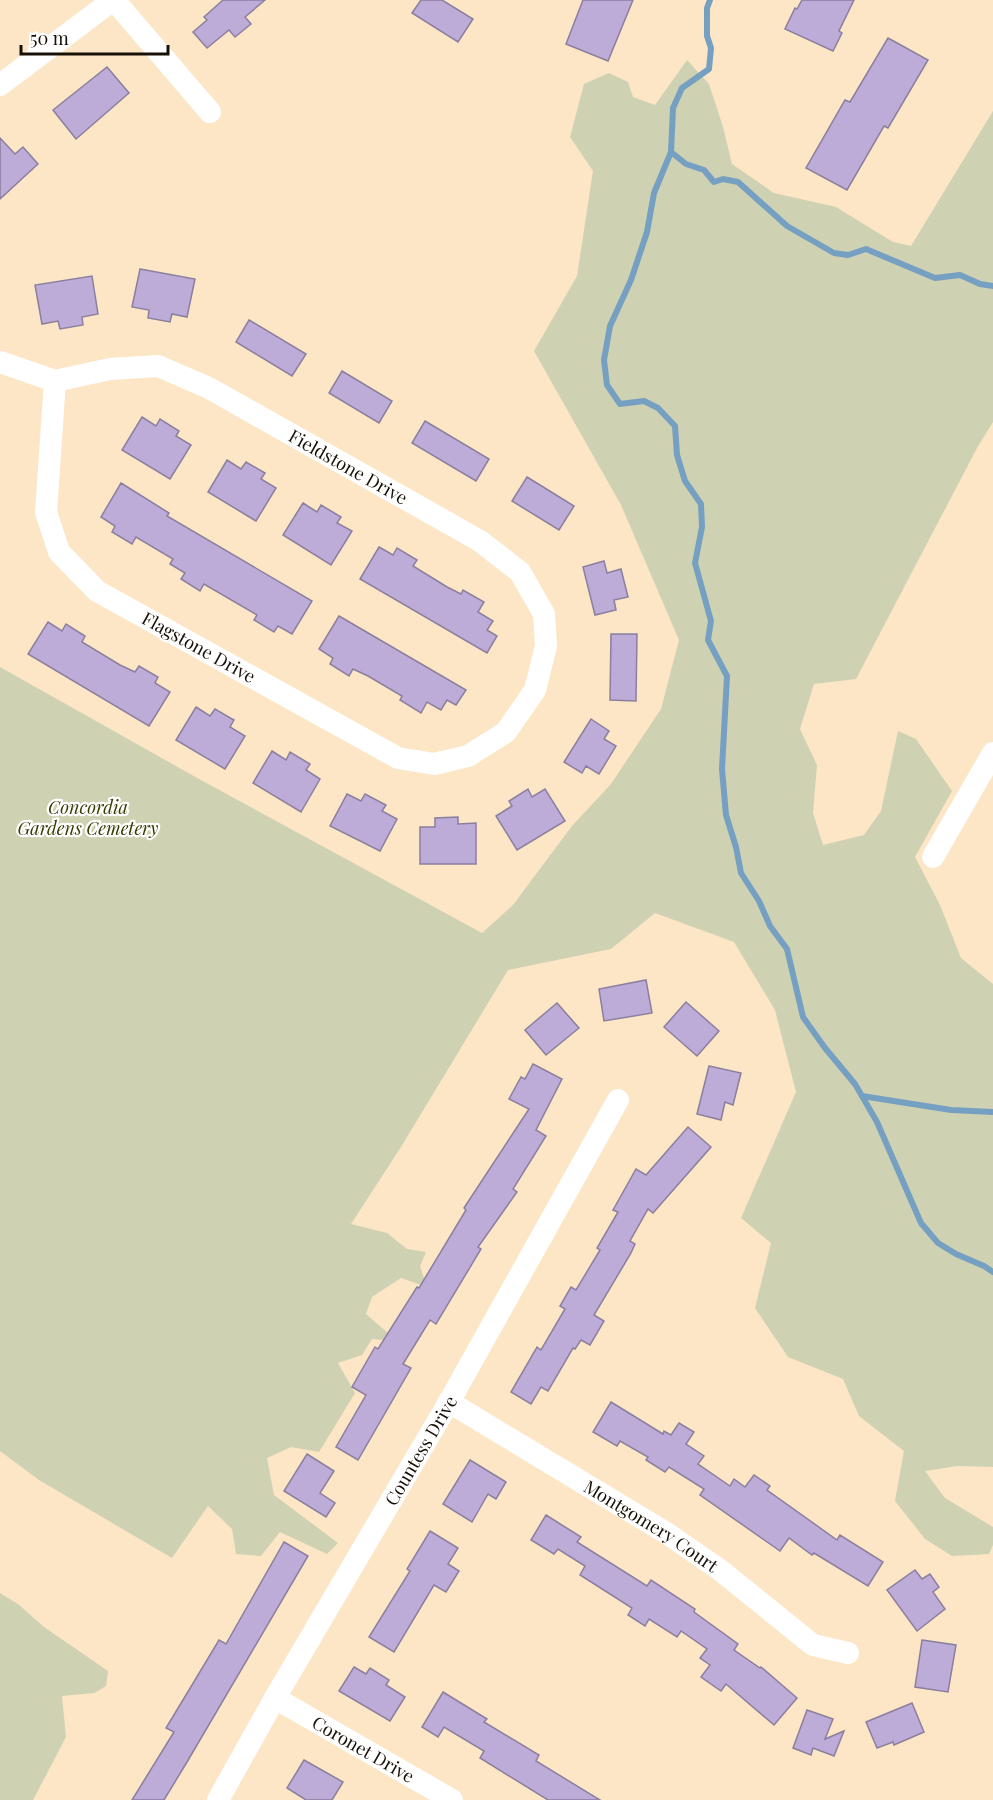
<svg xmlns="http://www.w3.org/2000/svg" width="993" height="1800" viewBox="0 0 993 1800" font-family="'Playfair Display',serif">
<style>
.green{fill:#cfd1b3}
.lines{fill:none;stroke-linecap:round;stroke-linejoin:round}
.stream{stroke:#76a0c1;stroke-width:6}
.building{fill:#bdabd8;stroke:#8b7f9e;stroke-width:1.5}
.minor{stroke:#fff;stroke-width:22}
.labels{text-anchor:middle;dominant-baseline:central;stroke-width:4.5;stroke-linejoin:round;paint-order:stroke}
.street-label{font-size:18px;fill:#181006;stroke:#fff}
.park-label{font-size:18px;font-style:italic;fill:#3a3b00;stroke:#fff}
</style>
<rect width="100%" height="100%" fill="#fce6c6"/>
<g class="green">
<path d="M 687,60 L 709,84 L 723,127 L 732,164 L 774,193 L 836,207 L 893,242 L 911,246 L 993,111 L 993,422 L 977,448 L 856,679 L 814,684 L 800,729 L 817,765 L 813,813 L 823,845 L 864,835 L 881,811 L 898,731 L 916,739 L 952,791 L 915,857 L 940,905 L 961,958 L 993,984 L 993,1467 L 958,1466 L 925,1471 L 945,1498 L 993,1527 L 993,1545 L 989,1554 L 952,1556 L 925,1539 L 895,1501 L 904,1451 L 859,1416 L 843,1379 L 788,1357 L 755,1308 L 771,1243 L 741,1218 L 796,1092 L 775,1010 L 734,942 L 655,913 L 611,949 L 508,970 L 401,1147 L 351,1224 L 387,1233 L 407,1249 L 426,1252 L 420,1266 L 427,1287 L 401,1278 L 372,1297 L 366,1314 L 397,1341 L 372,1339 L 362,1355 L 338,1363 L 355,1393 L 319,1452 L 291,1447 L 267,1458 L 274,1495 L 338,1543 L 327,1554 L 280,1532 L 261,1556 L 236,1554 L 232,1529 L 208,1506 L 172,1558 L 39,1480 L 0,1451 L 0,667 L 199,779 L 482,933 L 513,905 L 572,826 L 611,784 L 661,709 L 679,640 L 621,505 L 534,351 L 577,276 L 593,171 L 570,137 L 584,84 L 609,73 L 628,82 L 633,97 L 655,105 Z"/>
<path d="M 0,1593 L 18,1604 L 44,1627 L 108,1671 L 106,1686 L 94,1693 L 62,1696 L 66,1737 L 33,1800 L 0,1800 Z"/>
</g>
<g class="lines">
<g class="stream">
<path d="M 710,0 L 707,8 L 707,36 L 711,48 L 709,69 L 682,88 L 673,108 L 671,152 L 654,193 L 647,232 L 631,280 L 610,326 L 604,360 L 607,385 L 620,404 L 644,401 L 658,408 L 675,426 L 677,455 L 685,481 L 701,504 L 702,527 L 695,563 L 711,621 L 708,640 L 727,676 L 722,769 L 726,815 L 736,847 L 741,873 L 759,901 L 770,926 L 787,949 L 803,1017 L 825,1048 L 855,1084 L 862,1096 L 877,1122 L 921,1223 L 938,1243 L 956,1254 L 984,1266 L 993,1272"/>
<path d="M 671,152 L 686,164 L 704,170 L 714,182 L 723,179 L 738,182 L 787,226 L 834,253 L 848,255 L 866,249 L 935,278 L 960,275 L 980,284 L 993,286"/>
<path d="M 862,1096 L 951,1110 L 993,1112"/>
</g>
</g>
<g class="building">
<path d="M 223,0 L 265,0 L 245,17 L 251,24 L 235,37 L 229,30 L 207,48 L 193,32 L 207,20 L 204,17 Z"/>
<path d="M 421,0 L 442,0 L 473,19 L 458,42 L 412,13 Z"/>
<path d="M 583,0 L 633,0 L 608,61 L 566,44 Z"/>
<path d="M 802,0 L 854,0 L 839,31 L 842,33 L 833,51 L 785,29 L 795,8 L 797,9 Z"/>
<path d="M 888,38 L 928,60 L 888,128 L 884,126 L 847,190 L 806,168 L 845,100 L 850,102 Z"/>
<path d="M 107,67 L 129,93 L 76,139 L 53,110 Z"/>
<path d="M 0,138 L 15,154 L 23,147 L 38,164 L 0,199 Z"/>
<path d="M 140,269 L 195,279 L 187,317 L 172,314 L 170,322 L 148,318 L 149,310 L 132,307 Z"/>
<path d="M 92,276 L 98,314 L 82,317 L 83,325 L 60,329 L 58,321 L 42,324 L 35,285 Z"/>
<path d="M 249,320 L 306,354 L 292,376 L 236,342 Z"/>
<path d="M 342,371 L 392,401 L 379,423 L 329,393 Z"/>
<path d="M 142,417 L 156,426 L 160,419 L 179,431 L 176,436 L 191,445 L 170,479 L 122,450 Z"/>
<path d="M 425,421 L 489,459 L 476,481 L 412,443 Z"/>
<path d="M 227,460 L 241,469 L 246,462 L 265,473 L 261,479 L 276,488 L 256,521 L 208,492 Z"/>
<path d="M 527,477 L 574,506 L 559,530 L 512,501 Z"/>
<path d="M 121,483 L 169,513 L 167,516 L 312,601 L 292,634 L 278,626 L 274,632 L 254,620 L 257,615 L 204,584 L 200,591 L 181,579 L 185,573 L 170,564 L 173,559 L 136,537 L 132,544 L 112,532 L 115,526 L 101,517 Z"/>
<path d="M 303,503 L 317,512 L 321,505 L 341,517 L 337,523 L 352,531 L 331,565 L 283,535 Z"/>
<path d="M 379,547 L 393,555 L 397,548 L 417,560 L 413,566 L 447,587 L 461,594 L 463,590 L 484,602 L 478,612 L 493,621 L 487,630 L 497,636 L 487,653 L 360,579 Z"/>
<path d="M 604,561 L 607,573 L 621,569 L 628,597 L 614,600 L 616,610 L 595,615 L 583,567 Z"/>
<path d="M 339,616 L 466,690 L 456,705 L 447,700 L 441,710 L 427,702 L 421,713 L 400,700 L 402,696 L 368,676 L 353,669 L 349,676 L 330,664 L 333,658 L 319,649 Z"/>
<path d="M 48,622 L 62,631 L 66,624 L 85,636 L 82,642 L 120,665 L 135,672 L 139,666 L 158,677 L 155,683 L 170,692 L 149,726 L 28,654 Z"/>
<path d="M 611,634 L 637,634 L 636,701 L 610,700 Z"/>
<path d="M 196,707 L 210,716 L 215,709 L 234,720 L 230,727 L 245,736 L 225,769 L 176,740 Z"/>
<path d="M 591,719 L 609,731 L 604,739 L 616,746 L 599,774 L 586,766 L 582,773 L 564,762 Z"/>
<path d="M 272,751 L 286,760 L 290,752 L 310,764 L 306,770 L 320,779 L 301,812 L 253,783 Z"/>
<path d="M 528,789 L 532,797 L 545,789 L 565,821 L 517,850 L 496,816 L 512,806 L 509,801 Z"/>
<path d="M 347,794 L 361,801 L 365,794 L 386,805 L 382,811 L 397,819 L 380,851 L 330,826 Z"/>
<path d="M 458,817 L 458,824 L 476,823 L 476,864 L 420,864 L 420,827 L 435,827 L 435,818 Z"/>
<path d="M 646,980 L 652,1013 L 604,1021 L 599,989 Z"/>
<path d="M 686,1002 L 719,1031 L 697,1056 L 664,1027 Z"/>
<path d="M 557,1003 L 579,1028 L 546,1055 L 525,1030 Z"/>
<path d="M 533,1064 L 562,1079 L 536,1130 L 546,1136 L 513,1189 L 517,1192 L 478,1247 L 481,1249 L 436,1324 L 430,1320 L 403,1364 L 411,1368 L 358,1460 L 336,1447 L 366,1395 L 352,1387 L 375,1347 L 378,1349 L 417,1287 L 419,1288 L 466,1210 L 464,1208 L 529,1109 L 509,1099 L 521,1077 L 525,1079 Z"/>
<path d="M 709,1066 L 741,1073 L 733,1105 L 725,1102 L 721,1120 L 697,1114 Z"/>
<path d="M 688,1127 L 711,1147 L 653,1213 L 648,1209 L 630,1241 L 635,1244 L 631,1253 L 594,1315 L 604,1321 L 590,1345 L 581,1340 L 575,1349 L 573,1348 L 548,1391 L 541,1387 L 531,1404 L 511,1392 L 537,1347 L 541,1350 L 565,1309 L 560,1306 L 571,1287 L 576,1290 L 600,1250 L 597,1248 L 618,1212 L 613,1210 L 636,1169 L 646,1175 Z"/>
<path d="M 611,1402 L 663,1434 L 664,1431 L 671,1435 L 679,1423 L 694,1432 L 686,1444 L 704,1456 L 698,1464 L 730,1486 L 734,1479 L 745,1487 L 754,1475 L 770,1486 L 767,1490 L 837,1540 L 840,1535 L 883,1562 L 868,1586 L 814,1553 L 812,1555 L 789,1538 L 780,1551 L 700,1495 L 704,1489 L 669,1467 L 665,1472 L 646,1460 L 648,1457 L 620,1441 L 617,1446 L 593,1432 Z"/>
<path d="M 307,1454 L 334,1471 L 320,1493 L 335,1503 L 326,1517 L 284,1491 Z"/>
<path d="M 470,1460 L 506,1482 L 496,1499 L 488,1494 L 472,1522 L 443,1504 Z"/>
<path d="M 546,1515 L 581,1537 L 577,1542 L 647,1586 L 651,1580 L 695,1609 L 694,1612 L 738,1644 L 734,1650 L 760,1668 L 761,1667 L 797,1698 L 774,1725 L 726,1684 L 721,1691 L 701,1677 L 710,1665 L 700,1658 L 707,1649 L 681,1631 L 677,1637 L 649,1619 L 645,1626 L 628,1615 L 632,1608 L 580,1575 L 585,1566 L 558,1549 L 554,1554 L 531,1540 Z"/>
<path d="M 430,1531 L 458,1548 L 448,1564 L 459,1571 L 446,1592 L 434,1585 L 394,1652 L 369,1637 L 410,1571 L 407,1569 Z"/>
<path d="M 284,1542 L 308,1556 L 187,1762 L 164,1800 L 132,1800 L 174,1732 L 166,1728 L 189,1690 L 219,1640 L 226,1644 Z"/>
<path d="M 915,1570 L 922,1579 L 930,1574 L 939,1587 L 933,1592 L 945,1609 L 917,1631 L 887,1590 Z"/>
<path d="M 922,1640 L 956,1645 L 948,1692 L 915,1687 Z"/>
<path d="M 354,1667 L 366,1674 L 370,1668 L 389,1680 L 386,1685 L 405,1697 L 390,1721 L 339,1691 Z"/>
<path d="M 443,1692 L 487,1719 L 484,1722 L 539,1755 L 536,1761 L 600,1800 L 548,1800 L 480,1758 L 484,1751 L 444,1727 L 438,1737 L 422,1727 Z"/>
<path d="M 912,1703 L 924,1732 L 894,1745 L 893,1742 L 877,1748 L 866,1722 Z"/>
<path d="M 807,1710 L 833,1719 L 825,1739 L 844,1731 L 834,1756 L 813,1748 L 811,1755 L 793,1748 Z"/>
<path d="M 304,1760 L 343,1782 L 332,1800 L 306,1800 L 287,1788 Z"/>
</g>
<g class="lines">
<g class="minor">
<path d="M 114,0 L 210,112"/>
<path d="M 0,85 L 113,0"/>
<path id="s1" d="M 0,362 L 55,381 L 110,369 L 158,366 L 209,388 L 480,541 L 520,572 L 544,614 L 546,646 L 535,690 L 506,732 L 468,756 L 434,764 L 398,758 L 97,591 L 59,552 L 46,512 L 55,381"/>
<path d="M 933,857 L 993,753"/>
<path id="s2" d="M 449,1402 L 668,1534 L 720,1570 L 813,1645 L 848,1653"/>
<path id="s3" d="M 275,1698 L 452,1800"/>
<path id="s4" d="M 218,1800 L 275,1698 L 449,1402 L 618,1100"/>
</g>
</g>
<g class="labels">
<g class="street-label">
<text stroke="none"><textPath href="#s1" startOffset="378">Fieldstone Drive</textPath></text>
<text transform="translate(199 647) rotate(29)">Flagstone Drive</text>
<text stroke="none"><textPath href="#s4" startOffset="404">Countess Drive</textPath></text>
<text stroke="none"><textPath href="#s2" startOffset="237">Montgomery Court</textPath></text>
<text stroke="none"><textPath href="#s3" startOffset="102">Coronet Drive</textPath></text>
</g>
<g class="park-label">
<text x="88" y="807">Concordia<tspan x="88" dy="21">Gardens Cemetery</tspan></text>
</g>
</g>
<path d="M21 45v9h147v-9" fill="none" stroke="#181006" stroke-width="3"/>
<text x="30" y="45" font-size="18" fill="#181006" stroke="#ffffff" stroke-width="4.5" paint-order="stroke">50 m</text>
</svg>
